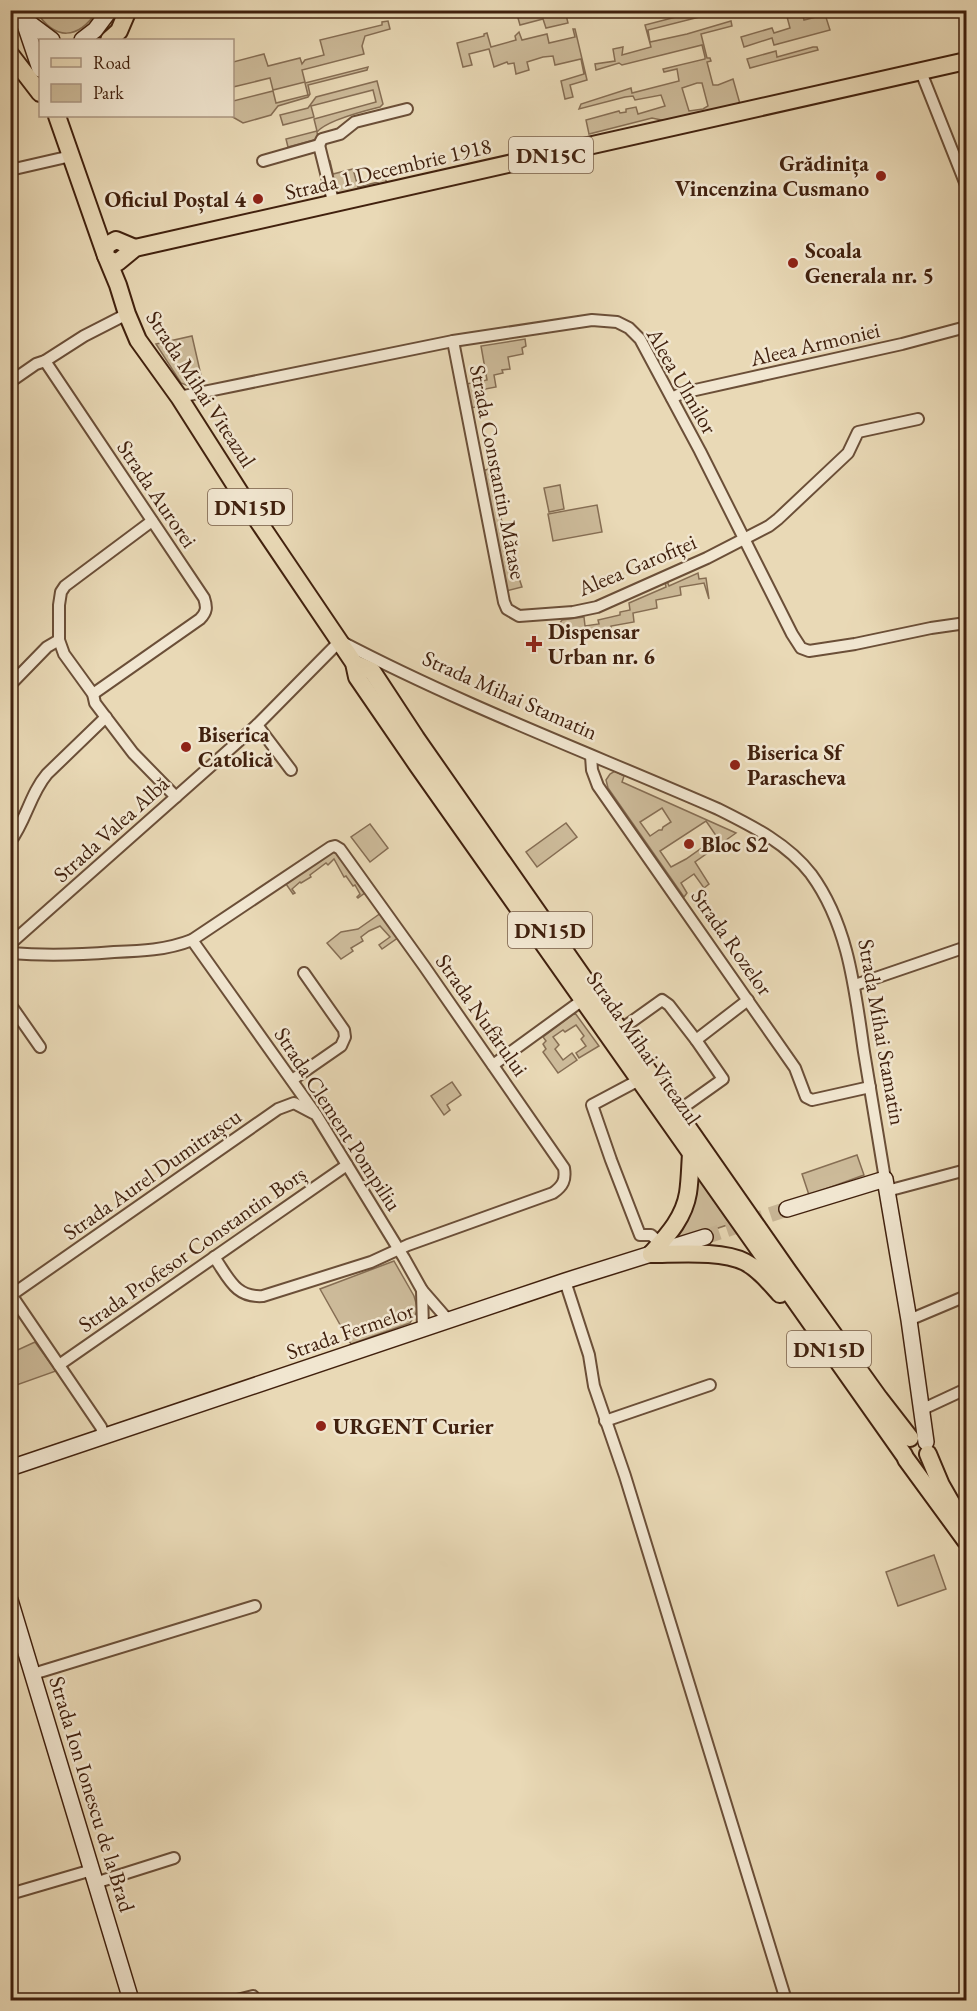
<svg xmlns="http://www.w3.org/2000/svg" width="977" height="2011" viewBox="0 0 977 2011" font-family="'EB Garamond',serif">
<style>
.green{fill:#ccba99;stroke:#866e54;stroke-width:1.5;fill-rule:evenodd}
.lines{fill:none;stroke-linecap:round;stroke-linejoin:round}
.secondary-tunnel{stroke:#c7b494;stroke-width:15;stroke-dasharray:15 8;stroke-linecap:butt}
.street-casing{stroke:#6b4f38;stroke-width:14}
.secondary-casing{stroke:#41210e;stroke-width:18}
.primary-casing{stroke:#41210e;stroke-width:20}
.street{stroke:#f1e6d0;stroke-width:10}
.secondary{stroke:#f1e6d0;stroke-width:15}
.primary{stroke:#e9d9b6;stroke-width:16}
.poi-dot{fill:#8f2418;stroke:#f1e6d0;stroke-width:2}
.labels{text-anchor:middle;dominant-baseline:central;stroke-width:5;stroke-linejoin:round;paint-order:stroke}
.shield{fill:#f1e6d0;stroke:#765c48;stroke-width:1.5}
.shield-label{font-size:21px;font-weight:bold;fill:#41210e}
.poi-label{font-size:22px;font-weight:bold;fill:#41210e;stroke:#f1e6d0;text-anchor:start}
.street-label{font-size:22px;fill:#41210e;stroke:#f1e6d0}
</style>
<rect width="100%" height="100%" fill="#e9d9b6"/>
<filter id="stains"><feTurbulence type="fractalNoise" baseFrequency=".00333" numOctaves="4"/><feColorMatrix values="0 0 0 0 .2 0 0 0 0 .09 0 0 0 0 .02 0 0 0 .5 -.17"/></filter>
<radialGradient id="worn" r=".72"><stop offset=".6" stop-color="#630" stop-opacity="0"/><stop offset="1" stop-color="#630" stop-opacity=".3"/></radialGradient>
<g class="green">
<path d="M 36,11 L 97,11 C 78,40 55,41 36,11 Z"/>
<path d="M 516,11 L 565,11 L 568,23 L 546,28 L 543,19 L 520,25 Z"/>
<path d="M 699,11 L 723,11 L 648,30 L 650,42 L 687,34 L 731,21 L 732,26 L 701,34 L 707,58 L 710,58 L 711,61 L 707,62 L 713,85 L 718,85 L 733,79 L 740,104 L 666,121 L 652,118 L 589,134 L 586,120 L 619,111 L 620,113 L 626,112 L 626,109 L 636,107 L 638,114 L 665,106 L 661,95 L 635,100 L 633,96 L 625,97 L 579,109 L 581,104 L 631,88 L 632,93 L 679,81 L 677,69 L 664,72 L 663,69 L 705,59 L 705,57 L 702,45 L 622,65 L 619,63 L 596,70 L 595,64 L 615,61 L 613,49 L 623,47 L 622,55 L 651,47 L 645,25 ZM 697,83 L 702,83 L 708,106 L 703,109 L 689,111 L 682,88 Z"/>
<path d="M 771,11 L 802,11 L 804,20 L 824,15 L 823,11 L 824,11 L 830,30 L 774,45 L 772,38 L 744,47 L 741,37 L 772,28 L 774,33 L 790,28 L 786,13 L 778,15 L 772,13 Z"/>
<path d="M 388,21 L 390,29 L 365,36 L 362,46 L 364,54 L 302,70 L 305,82 L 273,90 L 270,78 L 233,87 L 233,62 L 264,54 L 268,66 L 300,58 L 302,64 L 305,60 L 324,55 L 320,40 L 382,25 L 382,22 Z"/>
<path d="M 573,29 L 575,29 L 587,80 L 570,85 L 573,97 L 565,99 L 561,81 L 584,74 L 581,59 L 555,65 L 553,56 L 543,57 L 527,62 L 529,70 L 516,74 L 514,63 L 508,64 L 507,62 L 494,67 L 489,49 L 469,54 L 472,65 L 463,67 L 457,43 L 484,36 L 484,34 L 487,33 L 491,47 L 516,40 L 515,36 L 519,32 L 522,40 L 547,34 L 549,43 L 575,37 Z"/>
<path d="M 813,47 L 817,47 L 818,50 L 750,68 L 747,59 L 776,51 L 777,57 Z"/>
<path d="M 368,67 L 367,70 L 308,85 L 310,94 L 308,97 L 278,106 L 271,115 L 243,123 L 231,116 L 233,101 L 273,91 L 276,103 L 308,95 L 305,83 Z"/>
<path d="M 377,81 L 383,104 L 380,107 C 364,111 327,120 317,132 L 318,139 L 288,147 L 286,139 L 317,131 L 314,119 L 376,102 L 373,90 L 311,106 L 314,117 L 283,125 L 280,115 L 308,108 L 316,97 Z"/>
<path d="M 330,161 L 333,174 L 353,169 L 358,187 L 378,182 L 374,172 L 383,170 L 387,184 L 336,197 L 327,162 Z"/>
<path d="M 192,336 L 203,384 L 191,387 L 181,383 L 156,344 Z"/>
<path d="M 525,339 L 526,346 L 522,348 L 523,354 L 508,357 L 510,369 L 502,370 L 503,373 L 494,375 L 496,387 L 480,390 L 483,406 L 470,408 L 466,384 L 487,380 L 481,346 Z"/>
<path d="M 489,469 L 490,472 L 492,472 L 498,501 L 496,502 L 497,507 L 499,507 L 505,538 L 503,538 L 504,544 L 506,544 L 509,560 L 517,559 L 519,578 L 522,587 L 506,591 L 482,471 Z"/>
<path d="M 560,485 L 564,509 L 549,512 L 544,488 Z"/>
<path d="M 597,505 L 602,532 L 553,541 L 548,514 Z"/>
<path d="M 698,573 L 699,579 L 706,578 L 709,599 L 704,583 L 680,587 L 681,595 L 656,600 L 657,608 L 633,613 L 634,622 L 611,626 L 612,634 L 589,638 L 587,630 L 562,634 L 560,623 L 562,620 L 584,617 L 585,626 L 599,624 L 598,620 L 620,615 L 620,612 L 630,610 L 629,603 L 666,587 L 665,582 L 667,581 L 669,586 Z"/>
<path d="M 615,771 L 624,776 L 622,782 L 736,833 L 695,862 L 709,884 L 704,888 L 694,874 L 681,883 L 687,893 L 684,897 L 608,788 L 606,780 L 610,774 ZM 662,808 L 671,822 L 663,827 L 662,830 L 659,830 L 650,836 L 640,822 ZM 706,821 L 717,837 L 686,859 L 671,867 L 660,851 Z"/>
<path d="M 566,823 L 577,837 L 537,867 L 526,852 Z"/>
<path d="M 370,824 L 388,848 L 370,862 L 351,837 Z"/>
<path d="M 330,852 L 337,853 L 366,892 L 358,898 L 357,897 L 360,894 L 355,885 L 353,886 L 346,876 L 344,877 L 334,859 L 328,865 L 326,863 L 310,875 L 311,877 L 301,883 L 300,882 L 292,889 L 295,893 L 293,894 L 286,884 Z"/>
<path d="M 381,913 L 399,937 L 382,949 L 379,945 L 390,937 L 380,926 L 369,931 L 361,937 L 363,941 L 351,948 L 353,951 L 341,959 L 327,943 L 341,932 L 358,929 Z"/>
<path d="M 575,1013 L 599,1046 L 579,1058 L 576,1053 L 586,1046 L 581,1039 L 584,1036 L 576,1025 L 565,1032 L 563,1030 L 553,1037 L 559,1045 L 555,1049 L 563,1060 L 572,1053 L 577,1060 L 558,1073 L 543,1052 L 546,1049 L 543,1044 L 546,1041 L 543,1037 Z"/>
<path d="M 452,1082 L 461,1095 L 447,1105 L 450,1110 L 444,1115 L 431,1096 Z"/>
<path d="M 857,1155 L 864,1175 L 809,1195 L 802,1174 Z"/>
<path d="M 695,1173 L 730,1224 L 671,1244 Z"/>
<path d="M 394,1261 L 414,1296 L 418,1310 L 410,1323 L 351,1344 L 320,1289 Z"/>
<path d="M 35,1342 L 56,1371 L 11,1387 L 11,1353 Z"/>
<path d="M 934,1555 L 946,1589 L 898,1606 L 886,1572 Z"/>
</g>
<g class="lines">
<path class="secondary-tunnel" d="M 705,1237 L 787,1209"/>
<g class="street-casing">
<g id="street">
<path d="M 921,72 L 966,185"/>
<path d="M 319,145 L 322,139 L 340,134 L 355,122 L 407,109"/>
<path d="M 263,161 L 319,145 L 334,205"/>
<path d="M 10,170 L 71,156"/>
<path d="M 453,341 L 504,602 L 507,609 L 519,616 L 573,612 L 597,607 L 707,558 L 769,526 L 778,519 L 848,453 L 858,432 L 918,419"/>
<path d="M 45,361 L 204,598 C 207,607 207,612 200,619 L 93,694"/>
<path d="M 10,382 L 36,364 L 45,361 L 84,336 L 127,314"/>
<path d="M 179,397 L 453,341 L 592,320 L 617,322 L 629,328 L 640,339 L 700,451 L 792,634 L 801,648 L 809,651 L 855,644 L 931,628 L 966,623"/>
<path d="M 672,398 L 682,393 L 902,344 L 966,327"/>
<path d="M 152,521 L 65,586 L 61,592 L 59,605 L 59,640 L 64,654 L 93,694 L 95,703 L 133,753 L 176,797"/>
<path d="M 10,685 L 47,647 L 59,640"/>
<path d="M 257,725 L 291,770"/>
<path d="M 591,756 L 592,770 L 598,786 L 795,1068 L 806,1097 L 812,1100 L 870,1087"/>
<path d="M 10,842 C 26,821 30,794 47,774 L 106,717"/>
<path d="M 192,940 L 317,1116 L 404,1258 L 422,1290 L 423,1330"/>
<path d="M 10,944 L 257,725 L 340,641 C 462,705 592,754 718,809 C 752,826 787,843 811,874 C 849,926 855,991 864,1052 C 871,1095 878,1137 885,1179"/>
<path d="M 10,953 C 45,956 79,955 114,952 C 141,951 167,950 192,940 L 331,847 L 335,846 L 340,849 L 424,966 L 564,1168 C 566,1180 563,1186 553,1193 L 408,1245 L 371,1262 L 263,1296 C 235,1298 229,1278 214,1257"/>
<path d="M 855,985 L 966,947"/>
<path d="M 10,1004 L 40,1047"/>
<path d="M 620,1030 L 662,1000 L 669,1005 L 696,1040 L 748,1000"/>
<path d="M 493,1065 L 588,996"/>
<path d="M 292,1080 L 341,1046 L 345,1037 L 344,1030 L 304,973"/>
<path d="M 639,1080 L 592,1105 L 611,1160 L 640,1235 L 651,1235 L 660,1243"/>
<path d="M 678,1111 L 723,1079 L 696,1040"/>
<path d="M 887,1191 L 966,1170"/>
<path d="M 565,1281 L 589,1355 L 594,1386 L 625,1476 L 786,2000"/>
<path d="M 422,1290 L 449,1321"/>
<path d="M 10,1293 L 101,1427 L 104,1437"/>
<path d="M 10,1296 L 278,1109 L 294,1103 L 313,1113"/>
<path d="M 909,1320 L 966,1296"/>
<path d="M 59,1365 L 347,1165"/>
<path d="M 923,1409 L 966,1389"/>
<path d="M 605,1421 L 710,1385"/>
<path d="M 33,1674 L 255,1606"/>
<path d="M 95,1883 L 174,1858"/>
<path d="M 10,1894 L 92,1870"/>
<path d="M 237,2000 L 253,1996"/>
</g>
</g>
<g class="secondary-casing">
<g id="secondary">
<path d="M 20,10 L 40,69"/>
<path d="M 24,19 L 52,40"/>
<path d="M 82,40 L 95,30 L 110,10"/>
<path d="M 787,1209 L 885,1179 L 909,1320 L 926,1442"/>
<path d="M 10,1468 L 565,1281 L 705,1237"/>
<path d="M 10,1600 L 131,2000"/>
</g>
</g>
<g class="primary-casing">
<g id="primary">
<path d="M 109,40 L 119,31 L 128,10"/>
<path d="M 10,54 L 40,93"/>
<path d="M 57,116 L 106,256 L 118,285 L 127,314 L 138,340 L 179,397 L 258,521 L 354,663 L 357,677 L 418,766 L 904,1455"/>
<path d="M 105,252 L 107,245 L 116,240 L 135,248"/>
<path d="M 106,256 L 109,260 L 118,262 L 135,248 L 966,61"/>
<path d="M 354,663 L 372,671 L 416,738 L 788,1271 L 879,1398 L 910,1438"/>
<path d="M 651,1254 C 677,1254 722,1250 745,1262 C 759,1269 770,1283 780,1294"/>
<path d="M 651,1254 C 667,1236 684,1218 688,1193 C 690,1180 690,1167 691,1154"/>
<path d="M 928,1454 L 941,1485 L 961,1520"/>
<path d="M 906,1459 L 966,1541"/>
</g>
</g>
<use href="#street" class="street"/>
<use href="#secondary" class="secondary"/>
<use href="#primary" class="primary"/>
</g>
<g class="poi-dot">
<circle cx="881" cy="176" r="6"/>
<circle cx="258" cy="199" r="6"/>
<circle cx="793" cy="263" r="6"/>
<path d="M531 635h6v6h6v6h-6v6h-6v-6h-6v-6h6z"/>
<circle cx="186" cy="747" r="6"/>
<circle cx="735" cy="765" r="6"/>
<circle cx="689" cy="844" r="6"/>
<circle cx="321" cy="1426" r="6"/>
</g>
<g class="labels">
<g class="shield">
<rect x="509" y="137" width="84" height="36" rx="4.5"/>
<rect x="208" y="489" width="84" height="36" rx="4.5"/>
<rect x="508" y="912" width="84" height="36" rx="4.5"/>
<rect x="787" y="1331" width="84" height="36" rx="4.5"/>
</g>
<g class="shield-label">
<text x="551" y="155">DN15C</text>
<text x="250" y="507">DN15D</text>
<text x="550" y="930">DN15D</text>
<text x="829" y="1349">DN15D</text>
</g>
<g class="poi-label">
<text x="869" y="163" text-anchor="end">Grădinița<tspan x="869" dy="25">Vincenzina Cusmano</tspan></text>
<text x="246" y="199" text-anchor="end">Oficiul Poștal 4</text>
<text x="805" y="250">Scoala<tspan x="805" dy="25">Generala nr. 5</tspan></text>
<text x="548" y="631">Dispensar<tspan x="548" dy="25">Urban nr. 6</tspan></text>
<text x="198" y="734">Biserica<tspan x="198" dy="25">Catolică</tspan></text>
<text x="747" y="752">Biserica Sf<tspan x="747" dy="25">Parascheva</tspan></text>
<text x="701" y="844">Bloc S2</text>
<text x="333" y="1426">URGENT Curier</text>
</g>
<g class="street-label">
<text transform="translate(388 169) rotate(-13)">Strada 1 Decembrie 1918</text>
<text transform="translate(815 344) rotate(-13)">Aleea Armoniei</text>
<text transform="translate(682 381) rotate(60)">Aleea Ulmilor</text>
<text transform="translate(201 389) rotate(57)">Strada Mihai Viteazul</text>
<text transform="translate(498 472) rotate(79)">Strada Constantin Mătase</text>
<text transform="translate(157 494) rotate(56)">Strada Aurorei</text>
<text transform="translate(637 565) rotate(-23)">Aleea Garofiței</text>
<text transform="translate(510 695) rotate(24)">Strada Mihai Stamatin</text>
<text transform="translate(111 829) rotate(-42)">Strada Valea Albă</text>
<text transform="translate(732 942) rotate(55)">Strada Rozelor</text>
<text transform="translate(482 1015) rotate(55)">Strada Nufărului</text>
<text transform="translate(882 1032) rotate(80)">Strada Mihai Stamatin</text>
<text transform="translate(644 1048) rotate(55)">Strada Mihai Viteazul</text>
<text transform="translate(338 1119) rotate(57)">Strada Clement Pompiliu</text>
<text transform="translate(152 1174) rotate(-35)">Strada Aurel Dumitrașcu</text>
<text transform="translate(192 1249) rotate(-35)">Strada Profesor Constantin Borș</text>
<text transform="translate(350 1331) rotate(-19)">Strada Fermelor</text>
<text transform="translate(92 1794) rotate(73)">Strada Ion Ionescu de la Brad</text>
</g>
</g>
<rect width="977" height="2011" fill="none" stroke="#e9d9b6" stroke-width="36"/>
<rect x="12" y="12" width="953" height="1987" fill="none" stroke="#41210e" stroke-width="3"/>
<rect x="18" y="18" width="941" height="1975" fill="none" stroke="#41210e" stroke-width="1.5"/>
<rect x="39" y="39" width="195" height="78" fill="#f1e6d0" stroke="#ab9782" stroke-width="1.5"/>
<rect x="51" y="58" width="30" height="9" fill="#e9d9b6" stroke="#ab9782" stroke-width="1.5"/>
<text x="93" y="69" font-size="18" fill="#41210e">Road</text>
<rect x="51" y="84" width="30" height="18" fill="#ccba99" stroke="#ab9782" stroke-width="1.5"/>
<text x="93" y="99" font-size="18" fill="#41210e">Park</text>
<rect width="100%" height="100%" filter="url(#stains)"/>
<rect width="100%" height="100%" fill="url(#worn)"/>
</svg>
